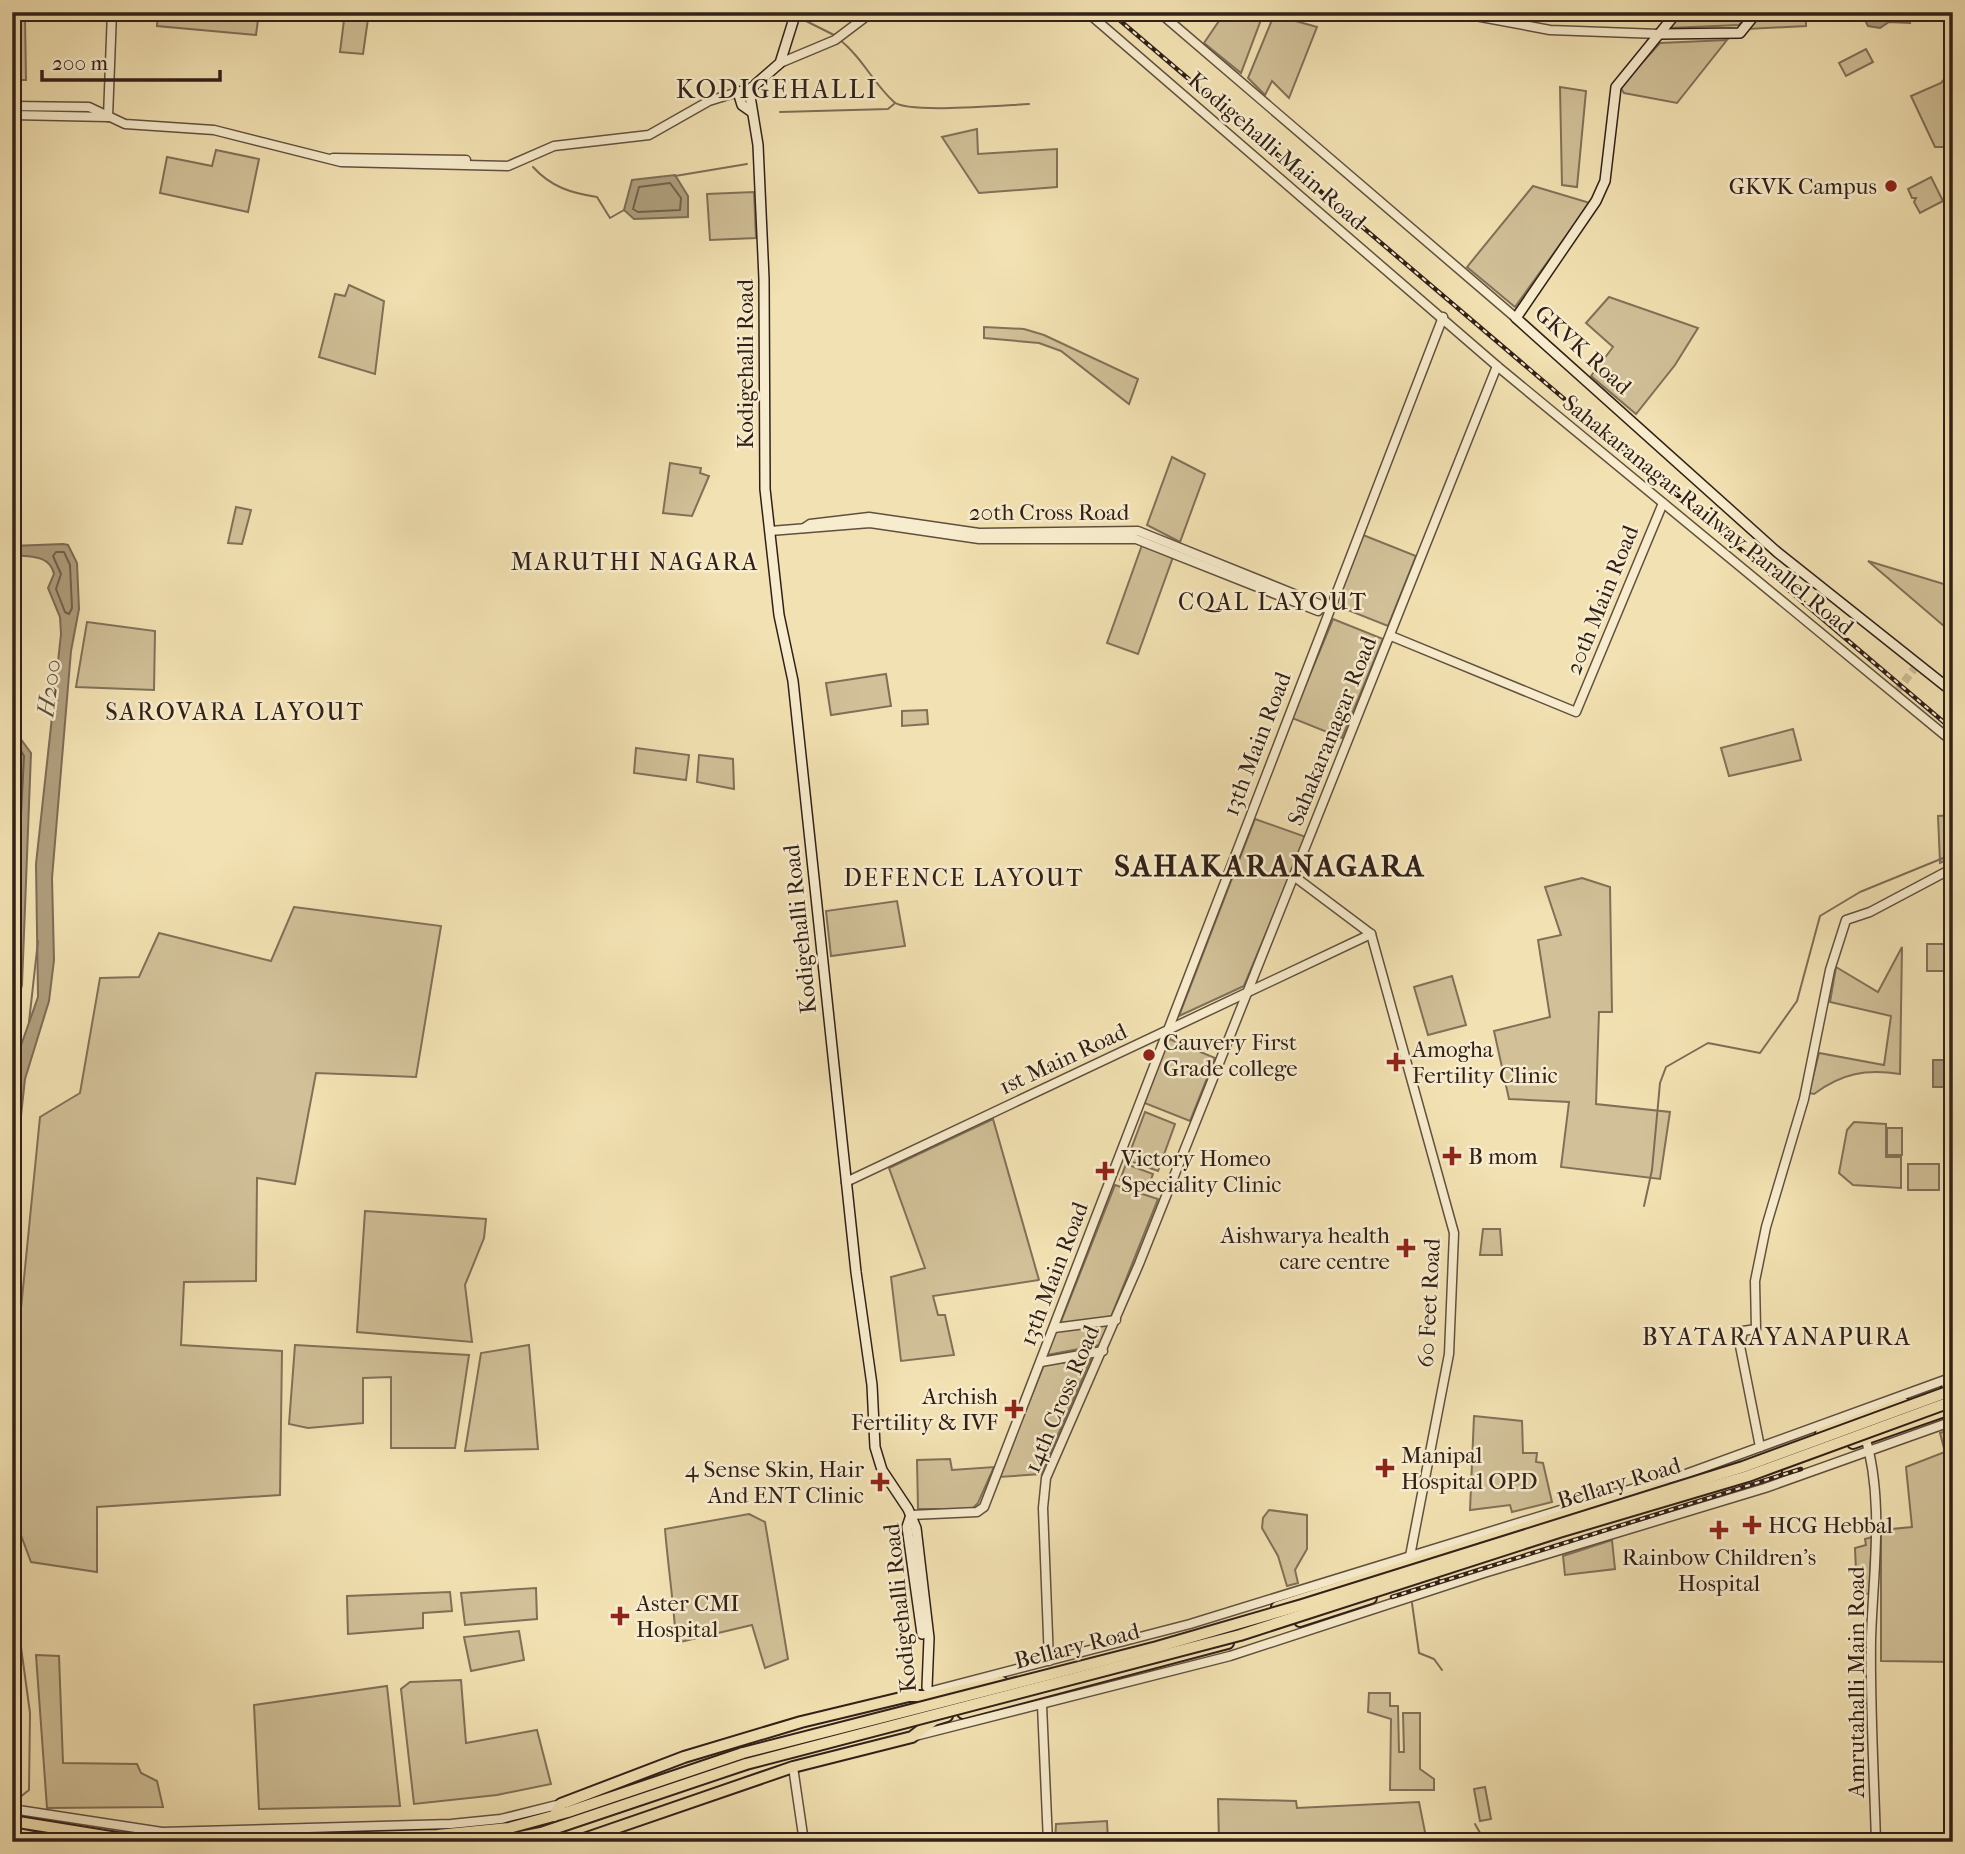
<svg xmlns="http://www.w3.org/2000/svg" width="1965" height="1854" viewBox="0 0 1965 1854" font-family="'IM FELL French Canon',serif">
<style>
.green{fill:#d1c098;stroke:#817058;stroke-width:2}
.water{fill:#b09f7e;stroke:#7d6c56;stroke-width:2}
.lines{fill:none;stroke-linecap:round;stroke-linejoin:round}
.shore{stroke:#70604c;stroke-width:2}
.stream{stroke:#7d6c56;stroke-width:2}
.tertiary-tunnel{stroke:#cbba93;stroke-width:8;stroke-dasharray:8 4;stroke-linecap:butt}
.tertiary-casing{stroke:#61503f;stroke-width:11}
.secondary-casing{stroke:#312019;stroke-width:12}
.trunk-casing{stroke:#312019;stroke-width:14}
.tertiary{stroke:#f7eccd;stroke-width:8}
.secondary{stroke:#f7eccd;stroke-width:9}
.trunk{stroke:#f2e1b2;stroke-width:10}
.rail-casing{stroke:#312019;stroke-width:4.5}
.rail{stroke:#f7eccd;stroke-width:2;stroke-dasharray:5;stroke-linecap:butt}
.trunk-bridge-casing{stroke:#312019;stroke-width:14;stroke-linecap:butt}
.trunk-bridge{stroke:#f2e1b2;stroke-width:10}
.poi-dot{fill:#8f2418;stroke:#f7eccd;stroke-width:2.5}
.labels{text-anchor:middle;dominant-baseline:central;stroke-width:5;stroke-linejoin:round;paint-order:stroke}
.street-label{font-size:23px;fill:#312019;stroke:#f7eccd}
.poi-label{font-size:23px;fill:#312019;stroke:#f7eccd;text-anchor:start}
.neighbourhood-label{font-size:24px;letter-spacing:2px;fill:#312019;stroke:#f7eccd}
.water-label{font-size:24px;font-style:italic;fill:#5d4c3c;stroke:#f7eccd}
.quarter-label{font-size:26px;letter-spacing:2px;fill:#312019;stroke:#f7eccd}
.district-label{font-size:30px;font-weight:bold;letter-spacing:2px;fill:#312019;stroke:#f7eccd}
</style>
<rect width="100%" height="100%" fill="#f2e1b2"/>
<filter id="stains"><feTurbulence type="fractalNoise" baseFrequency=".00286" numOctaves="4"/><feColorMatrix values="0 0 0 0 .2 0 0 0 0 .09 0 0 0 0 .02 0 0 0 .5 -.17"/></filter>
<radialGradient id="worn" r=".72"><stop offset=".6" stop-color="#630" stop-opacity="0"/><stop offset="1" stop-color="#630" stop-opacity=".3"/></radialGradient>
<g class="green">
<path d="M 158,12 L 259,12 L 256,35 L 157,26 Z"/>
<path d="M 345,12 L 369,12 L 363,54 L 340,52 Z"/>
<path d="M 1225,12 L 1255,12 L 1262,17 L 1241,73 L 1204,43 Z"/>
<path d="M 1682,12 L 1749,12 L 1739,25 L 1669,28 Z"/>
<path d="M 1762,12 L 1806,12 L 1806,26 L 1748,29 Z"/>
<path d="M 1274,15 L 1317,27 L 1289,98 L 1272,81 L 1265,95 L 1248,78 Z"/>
<path d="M 12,18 L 25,18 L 26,80 L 12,80 Z"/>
<path d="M 1727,40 L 1677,103 L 1624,93 L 1620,87 L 1660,43 Z"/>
<path d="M 1866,49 L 1873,62 L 1846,76 L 1839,63 Z"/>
<path d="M 1953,69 L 1953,147 L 1935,147 L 1911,96 L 1941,83 Z"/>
<path d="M 1560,87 L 1586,91 L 1577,187 L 1562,185 Z"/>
<path d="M 977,129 L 978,154 L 1057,149 L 1057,187 L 979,193 L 942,137 Z"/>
<path d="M 216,150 L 259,159 L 248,212 L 160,193 L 167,157 L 212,166 Z"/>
<path d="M 1931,177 L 1943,201 L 1920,213 L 1914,202 L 1916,198 L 1912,198 L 1908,189 Z"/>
<path d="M 1533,186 L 1590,203 L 1515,307 L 1467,267 Z"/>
<path d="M 754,192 L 756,238 L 710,240 L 707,194 Z"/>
<path d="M 349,285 L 384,301 L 375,374 L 319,357 L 335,294 L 345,296 Z"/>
<path d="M 1609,297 L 1698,328 L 1675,365 L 1636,414 L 1591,376 L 1613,347 L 1586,323 Z"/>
<path d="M 984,327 L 1024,329 L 1044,335 L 1138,379 L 1129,404 L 1061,351 L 1039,343 L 984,338 Z"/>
<path d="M 1172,457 L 1205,474 L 1180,542 L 1147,525 Z"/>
<path d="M 670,463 L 701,468 L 700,473 L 709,476 L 692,516 L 663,513 Z"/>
<path d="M 236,507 L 251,510 L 242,544 L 228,543 Z"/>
<path d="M 1363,535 L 1416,556 L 1388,626 L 1335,605 Z"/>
<path d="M 1142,545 L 1173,557 L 1138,654 L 1107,643 Z"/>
<path d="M 1868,561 L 1947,585 L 1945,627 Z"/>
<path d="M 1333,619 L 1383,639 L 1342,738 L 1292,718 Z"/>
<path d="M 87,622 L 155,631 L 154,690 L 76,687 Z"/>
<path d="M 886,674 L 891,706 L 831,715 L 826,683 Z"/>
<path d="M 927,710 L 928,724 L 902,726 L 902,711 Z"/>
<path d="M 1793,729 L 1801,760 L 1729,776 L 1721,748 Z"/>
<path d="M 636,748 L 689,755 L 686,780 L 634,773 Z"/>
<path d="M 699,755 L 733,759 L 734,789 L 697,782 Z"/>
<path d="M 1953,815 L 1953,857 L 1940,863 L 1938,816 Z"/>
<path d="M 1255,819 L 1306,837 L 1244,986 L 1179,1016 Z"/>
<path d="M 1582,878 L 1610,887 L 1612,1012 L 1599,1012 L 1596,1104 L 1670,1112 L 1660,1179 L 1561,1167 L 1569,1102 L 1509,1099 L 1494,1031 L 1550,1017 L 1538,940 L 1561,935 L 1545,887 Z"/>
<path d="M 897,901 L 905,946 L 831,956 L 826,911 Z"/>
<path d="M 294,907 L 441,926 L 416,1077 L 316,1073 L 295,1184 L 257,1178 L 256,1281 L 184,1282 L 181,1345 L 282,1351 L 280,1495 L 97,1507 L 97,1572 L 31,1562 L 13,1514 L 14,1379 L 40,1117 L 80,1093 L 100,978 L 139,977 L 159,933 L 271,961 Z"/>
<rect x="1927" y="944" width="26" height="27"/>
<path d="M 1902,947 L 1900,1074 C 1866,1069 1842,1073 1814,1094 L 1809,1093 L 1819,1053 L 1884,1065 L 1891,1016 L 1830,1002 L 1836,967 L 1878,992 Z"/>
<path d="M 1452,976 L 1466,1025 L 1428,1035 L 1414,987 Z"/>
<path d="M 1167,1038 L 1215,1058 L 1190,1121 L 1142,1102 Z"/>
<path d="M 1145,1112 L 1175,1124 L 1158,1171 L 1127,1160 Z"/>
<path d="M 993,1119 L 1039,1280 L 933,1296 L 938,1315 L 945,1315 L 954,1355 L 901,1361 L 891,1277 L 925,1268 L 889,1168 Z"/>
<path d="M 1854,1122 L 1886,1124 L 1886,1157 L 1901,1157 L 1901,1188 L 1853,1185 L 1839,1173 L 1847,1130 Z"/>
<rect x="1887" y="1128" width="15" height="27"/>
<path d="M 1126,1164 L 1153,1174 L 1147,1190 L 1120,1180 Z"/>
<rect x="1908" y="1164" width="31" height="26"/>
<path d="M 1115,1185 L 1158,1199 L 1111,1317 L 1060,1324 Z"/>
<path d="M 365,1211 L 486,1219 L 484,1238 L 465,1285 L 472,1342 L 357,1332 Z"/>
<path d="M 1483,1229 L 1500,1229 L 1502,1255 L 1480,1255 Z"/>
<path d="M 1109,1323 L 1100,1345 L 1047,1355 L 1056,1330 Z"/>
<path d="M 295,1345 L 469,1355 L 455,1448 L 391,1448 L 391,1377 L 363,1378 L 363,1423 L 308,1428 L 289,1424 Z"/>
<path d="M 529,1345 L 538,1449 L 465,1451 L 481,1353 Z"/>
<path d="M 1091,1359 L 1041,1474 L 999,1477 L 1044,1365 Z"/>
<path d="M 1474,1416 L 1522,1421 L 1523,1453 L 1537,1453 L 1536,1462 L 1543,1463 L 1552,1502 L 1512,1512 L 1510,1505 L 1470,1510 Z"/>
<path d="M 1953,1429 L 1953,1662 L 1881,1661 L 1881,1530 L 1912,1527 L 1906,1467 L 1945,1452 L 1940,1433 Z"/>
<path d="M 950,1459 L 952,1470 L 994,1467 L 978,1503 L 972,1509 L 918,1509 L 917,1460 Z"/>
<path d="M 1269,1510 L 1307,1515 L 1307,1549 L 1295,1570 L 1298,1583 L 1287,1586 L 1278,1556 L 1262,1528 L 1263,1518 Z"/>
<path d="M 749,1514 L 765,1522 L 788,1659 L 765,1668 L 752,1625 L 676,1643 C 674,1604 668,1567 665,1529 Z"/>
<path d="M 1872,1537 L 1869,1594 L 1857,1593 L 1855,1548 L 1866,1545 L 1865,1539 Z"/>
<path d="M 1612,1540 L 1615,1569 L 1565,1575 L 1563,1556 Z"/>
<path d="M 536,1588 L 537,1619 L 465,1625 L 461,1593 Z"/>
<path d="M 450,1592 L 452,1611 L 423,1613 L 423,1628 L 348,1634 L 347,1596 Z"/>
<path d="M 519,1631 L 524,1660 L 471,1671 L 464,1637 Z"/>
<path d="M 36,1655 L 59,1656 L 63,1763 L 137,1764 L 141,1773 L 157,1781 L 163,1807 L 47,1808 Z"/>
<path d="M 461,1680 L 466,1743 L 537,1730 L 551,1784 L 497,1795 L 414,1804 L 401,1689 L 410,1682 Z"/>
<path d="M 387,1686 L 400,1806 L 259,1809 L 254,1705 Z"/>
<path d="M 1369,1693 L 1390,1693 L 1390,1706 L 1398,1706 L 1399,1752 L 1404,1752 L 1403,1713 L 1420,1713 L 1420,1769 L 1434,1779 L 1434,1790 L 1390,1790 L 1391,1719 L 1368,1712 Z"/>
<path d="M 1485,1787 L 1491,1819 L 1480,1821 L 1474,1789 Z"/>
<path d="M 1218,1799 L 1296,1801 L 1297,1808 L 1419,1802 L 1427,1842 L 1219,1842 Z"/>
<path d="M 1107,1821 L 1108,1842 L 1055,1842 L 1056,1824 Z"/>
</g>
<g class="water">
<path d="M 1861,12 L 1907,12 L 1910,23 L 1889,22 L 1880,28 L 1868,26 Z"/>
<path d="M 675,175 L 688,196 L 688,217 L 634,219 L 624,210 L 632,180 Z"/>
<path d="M 63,544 L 68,545 L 77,563 L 79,609 L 71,651 L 52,878 L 54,960 L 49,1001 L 25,1079 L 13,1190 L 12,1080 L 18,1054 L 38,997 L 36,864 L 61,634 L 60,617 L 48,588 L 54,574 C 50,554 29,557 12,555 L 12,546 Z"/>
<path d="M 12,727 L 31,753 L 22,985 L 12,1023 Z"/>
<path d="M 1933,1060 L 1944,1060 L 1945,1087 L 1933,1087 Z"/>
</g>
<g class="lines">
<g class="shore">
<path d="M 670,183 L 681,198 L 680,210 L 638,212 L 633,209 L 639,187 Z"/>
<path d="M 56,552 L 64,552 L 70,565 L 72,608 L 69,614 L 65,612 L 56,589 L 61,574 L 53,556 Z"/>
<path d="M 12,735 L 24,756 L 12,994"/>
</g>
<g class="stream">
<path d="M 800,18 L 836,36"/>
<path d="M 840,40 C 862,57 873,83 894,102 C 907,114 1006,105 1029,104"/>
<path d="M 780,112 L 888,109 L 894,104"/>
<path d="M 533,167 C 551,187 571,193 597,197 L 610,218 L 624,210"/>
<path d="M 675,176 L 747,164"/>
<path d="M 29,1022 L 38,941"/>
<path d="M 1644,1206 L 1652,1170 L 1660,1083 L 1666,1067 L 1708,1043 L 1760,1053 L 1797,1001 L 1820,916 L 1860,892 L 1953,854"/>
<path d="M 12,1581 L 30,1713 L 29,1790 L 14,1802"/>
<path d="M 1412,1603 L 1419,1653 L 1434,1659 L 1442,1670"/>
<path d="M 1475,1824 L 1484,1840"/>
</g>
<path class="tertiary-tunnel" d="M 1897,691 L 1914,669"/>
<g class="tertiary-casing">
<g id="tertiary">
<path d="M 1087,12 L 1497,366 L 1953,742"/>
<path d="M 1159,12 L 1516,318"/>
<path d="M 1454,12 L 1550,30 L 1659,34"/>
<path d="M 780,63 L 835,40 L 872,12"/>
<path d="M 12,106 L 89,107 L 125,124 L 214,130 L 341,162 L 508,166 L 554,146 L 649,135 L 709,101 L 738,92"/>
<path d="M 12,115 L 108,117"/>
<path d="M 108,117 L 112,12"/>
<path d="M 333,158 L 466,160"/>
<path d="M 804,528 L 810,524 L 869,517 L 979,533 L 1138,531 L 1319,604 L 1324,608"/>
<path d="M 770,531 L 870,523 L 979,539 L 1136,539 L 1318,611 L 1321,608"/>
<path d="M 1391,636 L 1576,712 L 1663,503"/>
<path d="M 1295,877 L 1371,934"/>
<path d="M 1371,934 L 1454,1233 L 1449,1354 L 1410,1556"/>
<path d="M 846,1182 L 1371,934"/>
<path d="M 1054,1328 L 1116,1320"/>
<path d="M 1041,1362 L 1103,1351"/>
<path d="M 1864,1433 C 1885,1499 1873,1572 1871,1639 C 1870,1707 1874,1774 1876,1842"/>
<path d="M 1760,1447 L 1740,1346 L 1743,1331 L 1756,1329 L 1755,1281 L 1766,1227 L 1804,1099 L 1830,970 L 1846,920 L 1870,912 L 1953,868"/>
<path d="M 911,1515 L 977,1512 L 984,1507 L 1443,317"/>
<path d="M 1049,1661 L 1043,1508 L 1046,1478 L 1139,1264 L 1497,366"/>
<path d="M 928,1695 L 932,1691 L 1190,1624 L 1596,1499 L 1686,1474 L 1953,1377"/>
<path d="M 1042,1705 L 1048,1842"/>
<path d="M 915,1736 L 1230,1656 L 1484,1573 L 1765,1488 L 1953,1421"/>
<path d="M 793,1767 L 804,1842"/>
<path d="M 12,1809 L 162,1832 L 451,1824 L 501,1819 L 561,1804"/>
</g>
</g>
<g class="secondary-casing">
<g id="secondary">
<path d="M 1677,12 L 1616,87 L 1605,181 L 1596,201 L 1516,318 L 1777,552 L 1953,692"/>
<path d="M 1659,34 L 1740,33 L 1757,12"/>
<path d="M 749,90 L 758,145 L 764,279 L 765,489 L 779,615 L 793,681 L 856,1272 L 872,1385 L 875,1447 L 882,1470 L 908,1509 L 916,1528 L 929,1638 L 927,1687"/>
<path d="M 749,90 L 780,63 L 796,12"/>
<path d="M 749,90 L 738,92 L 742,105 L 752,112"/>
<path d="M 911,1515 L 907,1527 L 922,1634"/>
</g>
</g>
<g class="trunk-casing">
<g id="trunk">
<path d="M 1947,1387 L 1952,1378"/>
<path d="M 1821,1433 L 1904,1403"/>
<path d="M 1853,1443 L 1953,1408"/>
<path d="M 1443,1575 L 1776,1471"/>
<path d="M 1277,1607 L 1555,1518 L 1666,1486"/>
<path d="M 1300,1621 L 1371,1598"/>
<path d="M 963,1713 L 1228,1643"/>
<path d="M 554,1816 L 561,1804 L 684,1757 L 801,1722 L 909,1696 L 934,1696 L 1002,1682"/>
<path d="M 12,1821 L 117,1838 L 176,1842"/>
<path d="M 12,1833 L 59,1842"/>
<path d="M 191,1842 L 437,1835 L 509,1828 L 568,1812 L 743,1753"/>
<path d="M 494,1842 L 541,1833 L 746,1764"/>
<path d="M 575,1842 L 793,1767 L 912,1737 L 934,1720 L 947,1716"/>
</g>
</g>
<use href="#tertiary" class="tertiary"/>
<use href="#secondary" class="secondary"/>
<use href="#trunk" class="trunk"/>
<g class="rail-casing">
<g id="rail">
<path d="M 1110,12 L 1953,730"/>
<path d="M 1392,1597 L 1801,1469"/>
</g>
</g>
<use href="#rail" class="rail"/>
<g class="trunk-bridge-casing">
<g id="trunk-bridge">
<path d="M 743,1753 L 1157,1647 L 1302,1605 L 1743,1467 L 1953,1390"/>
<path d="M 746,1764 L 1240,1635 L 1559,1532 L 1748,1476 L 1953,1401"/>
</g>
</g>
<use href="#trunk-bridge" class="trunk-bridge"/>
</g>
<g class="poi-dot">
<circle cx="1891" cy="186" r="7"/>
<circle cx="1149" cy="1055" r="7"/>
<path d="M1392.5 1051.5h7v7h7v7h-7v7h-7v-7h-7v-7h7z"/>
<path d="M1448.5 1145.5h7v7h7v7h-7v7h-7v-7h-7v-7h7z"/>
<path d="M1101.5 1160.5h7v7h7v7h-7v7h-7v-7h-7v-7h7z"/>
<path d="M1402.5 1237.5h7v7h7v7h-7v7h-7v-7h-7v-7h7z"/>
<path d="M1010.5 1398.5h7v7h7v7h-7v7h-7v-7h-7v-7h7z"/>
<path d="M1381.5 1457.5h7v7h7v7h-7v7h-7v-7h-7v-7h7z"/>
<path d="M876.5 1471.5h7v7h7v7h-7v7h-7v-7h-7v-7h7z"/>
<path d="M1748.5 1514.5h7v7h7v7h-7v7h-7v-7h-7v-7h7z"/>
<path d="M1715.5 1519.5h7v7h7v7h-7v7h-7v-7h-7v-7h7z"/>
<path d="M616.5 1605.5h7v7h7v7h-7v7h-7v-7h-7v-7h7z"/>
</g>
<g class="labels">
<g class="street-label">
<text transform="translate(1277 151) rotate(41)">Kodigehalli Main Road</text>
<text transform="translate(1583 350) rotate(42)">GKVK Road</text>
<text transform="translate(745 364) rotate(-90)">Kodigehalli Road</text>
<text x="1049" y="512">20th Cross Road</text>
<text transform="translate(1708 515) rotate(39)">Sahakaranagar Railway Parallel Road</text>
<text transform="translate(1602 600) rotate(-68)">20th Main Road</text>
<text transform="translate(1332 731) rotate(-68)">Sahakaranagar Road</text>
<text transform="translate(1257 744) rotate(-69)">13th Main Road</text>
<text transform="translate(800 929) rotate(-96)">Kodigehalli Road</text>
<text transform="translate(1063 1059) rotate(-25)">1st Main Road</text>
<text transform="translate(1054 1274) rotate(-69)">13th Main Road</text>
<text transform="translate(1429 1303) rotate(-87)">60 Feet Road</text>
<text transform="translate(1062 1399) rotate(-67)">14th Cross Road</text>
<text transform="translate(1619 1483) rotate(-17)">Bellary Road</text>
<text transform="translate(900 1608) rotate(-96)">Kodigehalli Road</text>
<text transform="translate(1077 1646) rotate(-14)">Bellary Road</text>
<text transform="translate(1856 1682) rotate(-90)">Amrutahalli Main Road</text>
</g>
<g class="poi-label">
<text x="1877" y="186" text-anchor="end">GKVK Campus</text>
<text x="1163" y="1042">Cauvery First<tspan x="1163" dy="26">Grade college</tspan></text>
<text x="1412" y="1049">Amogha<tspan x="1412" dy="26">Fertility Clinic</tspan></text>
<text x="1468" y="1156">B mom</text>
<text x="1121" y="1158">Victory Homeo<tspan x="1121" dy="26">Speciality Clinic</tspan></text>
<text x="1390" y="1235" text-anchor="end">Aishwarya health<tspan x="1390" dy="26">care centre</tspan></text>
<text x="998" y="1396" text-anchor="end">Archish<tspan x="998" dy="26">Fertility &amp; IVF</tspan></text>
<text x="1401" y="1455">Manipal<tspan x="1401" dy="26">Hospital OPD</tspan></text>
<text x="864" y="1469" text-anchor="end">4 Sense Skin, Hair<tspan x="864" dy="26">And ENT Clinic</tspan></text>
<text x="1768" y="1525">HCG Hebbal</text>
<text x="1719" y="1557" text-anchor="middle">Rainbow Children's<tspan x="1719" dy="26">Hospital</tspan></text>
<text x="636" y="1603">Aster CMI<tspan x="636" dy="26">Hospital</tspan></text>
</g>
<g class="neighbourhood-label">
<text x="635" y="562">MARUTHI NAGARA</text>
<text x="1273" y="602">CQAL LAYOUT</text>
<text x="235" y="712">SAROVARA LAYOUT</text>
<text x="964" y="878">DEFENCE LAYOUT</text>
<text x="1777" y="1337">BYATARAYANAPURA</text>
</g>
<g class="water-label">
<text transform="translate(49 688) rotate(-82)">H200</text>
</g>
<g class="quarter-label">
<text x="777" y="89">KODIGEHALLI</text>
</g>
<g class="district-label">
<text x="1270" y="866">SAHAKARANAGARA</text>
</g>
</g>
<rect width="1965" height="1854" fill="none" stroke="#f2e1b2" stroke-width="42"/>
<rect x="14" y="14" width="1937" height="1826" fill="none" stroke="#312019" stroke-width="3.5"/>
<rect x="21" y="21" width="1923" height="1812" fill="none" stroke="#312019" stroke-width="2"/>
<path d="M42 70v10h178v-10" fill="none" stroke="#312019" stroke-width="3.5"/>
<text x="52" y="70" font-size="21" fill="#312019" stroke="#f7eccd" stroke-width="5" paint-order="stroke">200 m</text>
<rect width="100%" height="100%" filter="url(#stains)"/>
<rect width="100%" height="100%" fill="url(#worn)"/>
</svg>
